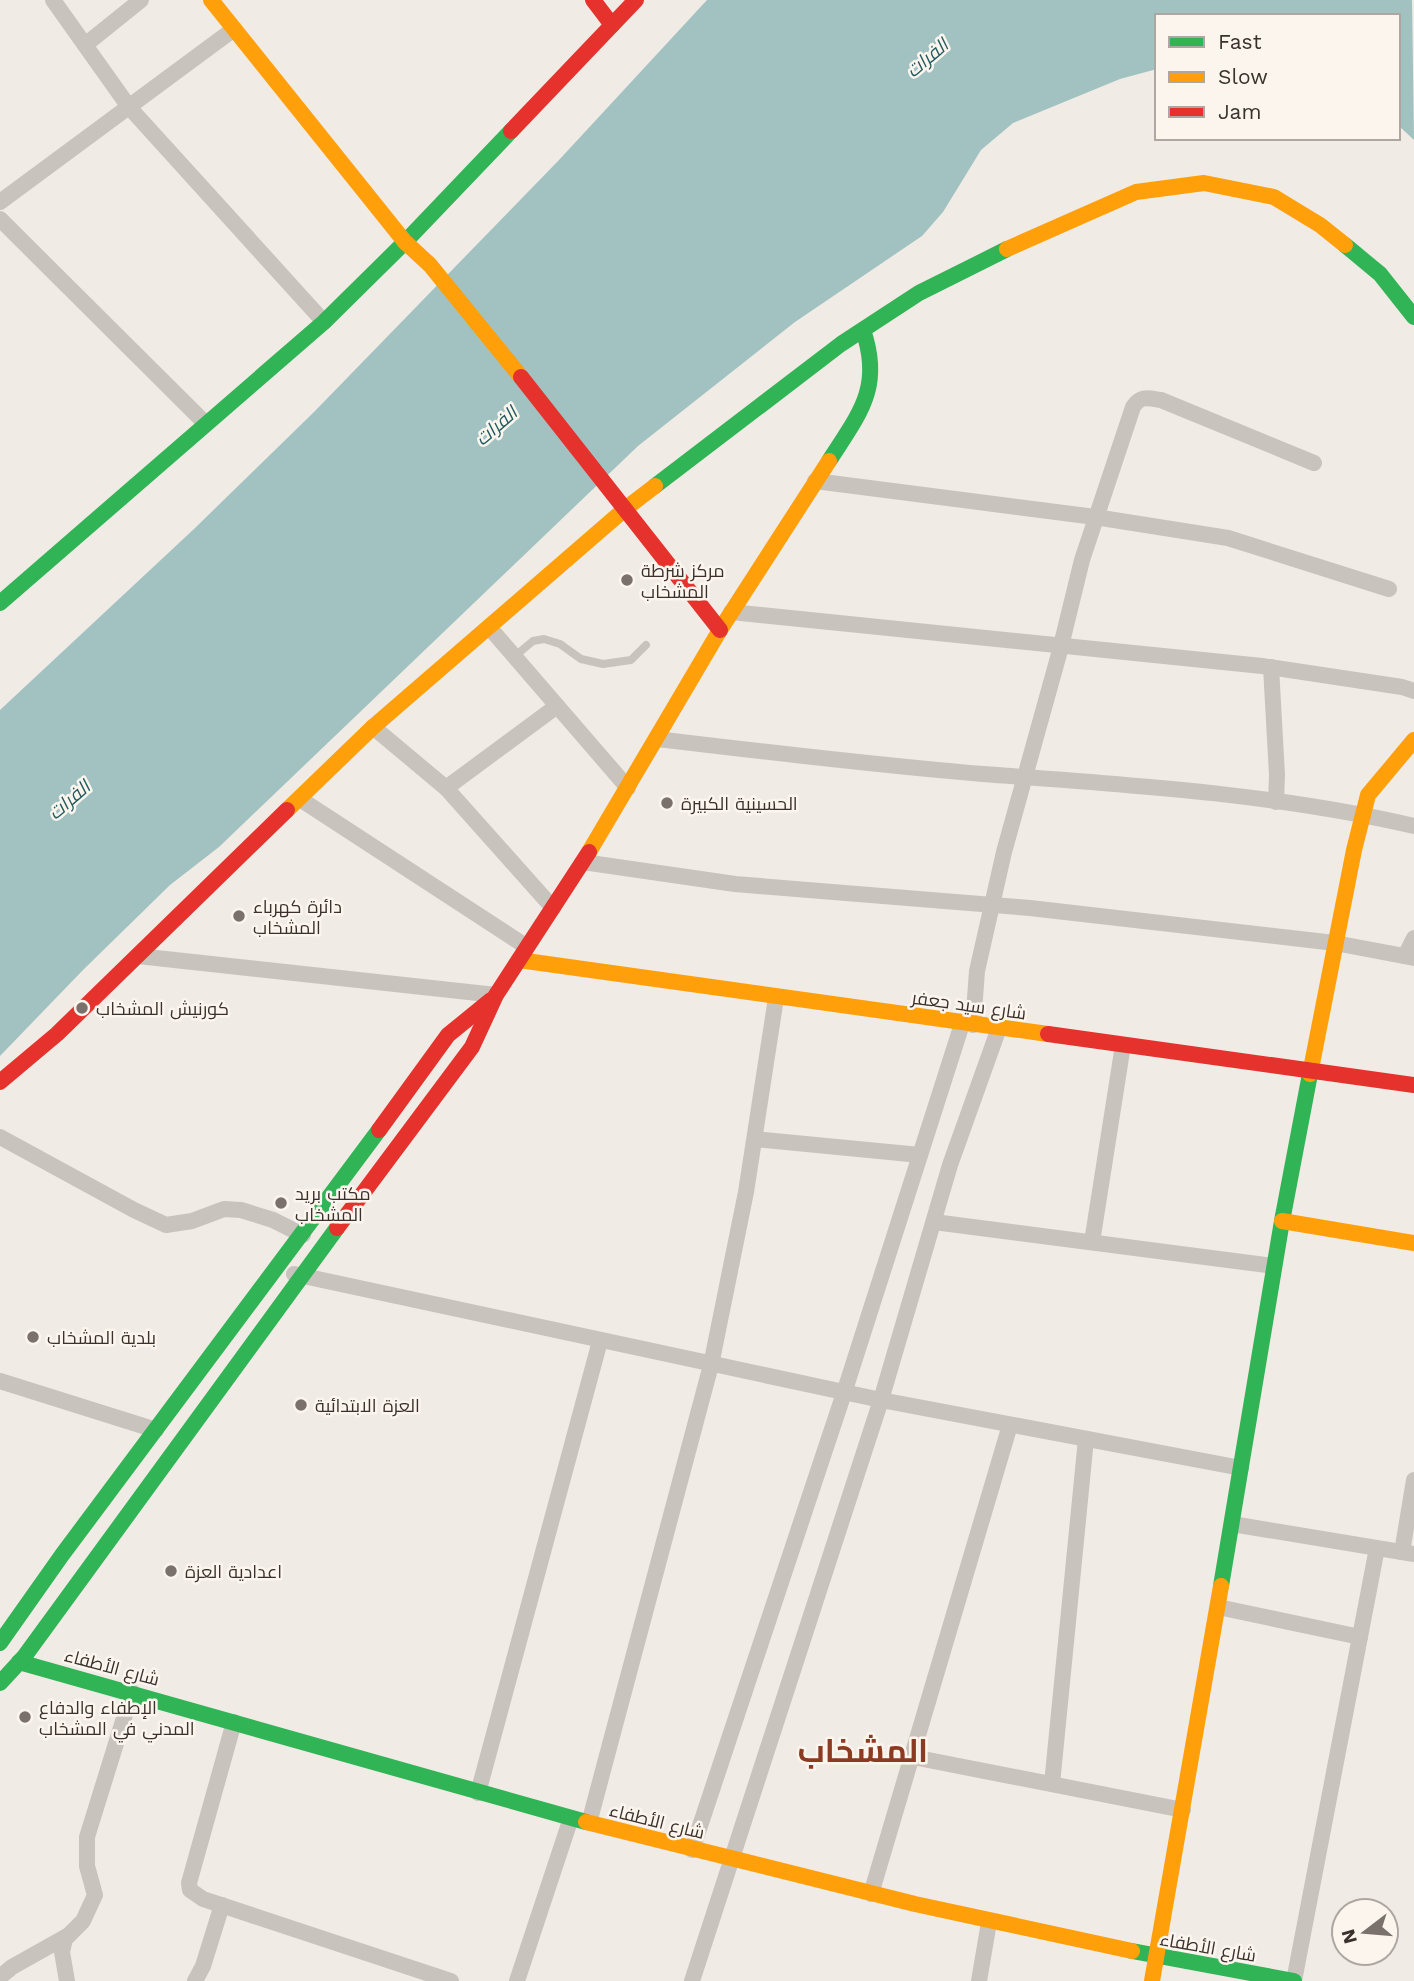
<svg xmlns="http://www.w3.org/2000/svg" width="1414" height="1981" viewBox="0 0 1414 1981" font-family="'Work Sans',Cairo,sans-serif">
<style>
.water{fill:#a1c2c1}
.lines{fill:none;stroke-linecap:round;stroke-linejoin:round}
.lane{stroke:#c9c3be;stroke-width:8}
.street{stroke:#c9c3be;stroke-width:16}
.fast{stroke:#30b455;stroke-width:16}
.slow{stroke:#ff9f0a;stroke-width:16}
.jam{stroke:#e5322d;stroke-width:16}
.poi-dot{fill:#7a716c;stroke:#fbf5ee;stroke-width:2.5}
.labels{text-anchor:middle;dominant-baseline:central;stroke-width:5;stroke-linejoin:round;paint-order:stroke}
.poi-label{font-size:18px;fill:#3b302b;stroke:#fbf5ee;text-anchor:start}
.street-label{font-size:18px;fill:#3b302b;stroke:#fbf5ee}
.water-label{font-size:19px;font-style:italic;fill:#1f5a5e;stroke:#fbf5ee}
.town-label{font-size:32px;font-weight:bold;fill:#8c3b22;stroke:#fbf5ee}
</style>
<rect width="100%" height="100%" fill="#f0ebe5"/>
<path class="water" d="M 707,0 L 1412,0 L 1414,140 L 1398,125 L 1398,16 L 1157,16 L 1157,69 L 1120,79 L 1013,123 L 981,150 L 943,212 L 922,236 L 795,322 L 638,446 L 219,847 L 170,885 L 83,970 L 0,1056 L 0,710 L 194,529 L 314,412 L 559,160 Z"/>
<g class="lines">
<path class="lane" d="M 515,656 L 533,641 L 544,639 L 560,644 L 581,659 L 603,664 L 631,660 L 646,645"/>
<g class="street">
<path d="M 53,0 L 129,107 L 324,322"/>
<path d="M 85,45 L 141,0"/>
<path d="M 0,202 L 234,29"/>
<path d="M 0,219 L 206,424"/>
<path d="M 815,481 L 1095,517 L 1228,538 L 1389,589"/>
<path d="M 731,612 L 1262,666 L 1402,687 L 1414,691"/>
<path d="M 489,627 L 628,788"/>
<path d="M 1271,667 L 1277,775 L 1276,802"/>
<path d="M 373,727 L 446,788 L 553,908"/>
<path d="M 657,739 C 766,752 874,765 983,774 C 1127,785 1273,793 1414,826"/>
<path d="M 446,788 L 557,706"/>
<path d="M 300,799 L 527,947"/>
<path d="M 583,862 L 735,884 L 1030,908 L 1335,943 L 1414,958"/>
<path d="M 138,956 L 496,995"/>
<path d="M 1405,956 L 1414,938"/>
<path d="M 973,1025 L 977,971 L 1004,852 L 1059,654 L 1082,560 L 1133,407 C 1141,395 1148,398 1161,400 L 1314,463"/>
<path d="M 0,1137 L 134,1210 L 166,1225 L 192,1221 L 224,1209 L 241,1210 L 273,1220 L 303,1235"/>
<path d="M 755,1139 L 920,1155"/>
<path d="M 934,1222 L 1274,1266"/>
<path d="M 1092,1242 L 1123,1045"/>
<path d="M 294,1274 L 881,1400 L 1241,1468"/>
<path d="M 0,1381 L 156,1430"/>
<path d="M 1232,1524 L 1414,1554"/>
<path d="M 1402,1552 L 1414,1480"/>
<path d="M 1218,1607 L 1360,1637"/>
<path d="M 234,1722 L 189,1883 L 190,1890 L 203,1899 L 451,1981"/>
<path d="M 913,1757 L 1183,1810"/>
<path d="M 1052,1784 L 1086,1439"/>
<path d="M 478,1793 L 600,1341"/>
<path d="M 589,1823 L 711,1365 L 746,1192 L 776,998"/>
<path d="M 692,1850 L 844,1393 L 962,1024"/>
<path d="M 871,1894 L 1010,1425"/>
<path d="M 0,1977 L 12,1967 L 69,1935"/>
<path d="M 67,1981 L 62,1952 L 65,1939 L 83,1921 L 95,1895 L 87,1866 L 87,1837 L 132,1692"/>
<path d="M 195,1981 L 203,1966 L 222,1905"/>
<path d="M 517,1981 L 571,1818"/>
<path d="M 692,1981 L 881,1400 L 950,1165 L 999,1028"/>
<path d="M 979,1981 L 989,1922"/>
<path d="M 1294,1981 L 1377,1548"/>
</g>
<g class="fast">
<path d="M 1345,245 L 1380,274 L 1414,317"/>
<path d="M 829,461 C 859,414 883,388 863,330"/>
<path d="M 655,486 L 841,344 L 919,293 L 1007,249"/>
<path d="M 0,603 L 324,322 L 405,242 L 511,131"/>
<path d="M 1221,1586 L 1282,1221 L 1310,1074"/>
<path d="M 0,1643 L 62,1555 L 379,1130"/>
<path d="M 19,1662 L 586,1822"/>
<path d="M 0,1683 L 24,1657 L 337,1228"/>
<path d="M 1132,1951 L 1294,1981"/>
</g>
<g class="slow">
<path d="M 211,0 L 405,242 L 430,265 L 521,377"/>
<path d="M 1007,249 L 1136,192 L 1204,183 L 1274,197 L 1320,225 L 1345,245"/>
<path d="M 287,810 L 373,727 L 625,509 L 655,486"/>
<path d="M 589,852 L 720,630 L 829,461"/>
<path d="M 519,960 L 1048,1034"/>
<path d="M 1310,1074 L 1354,850 L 1368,795 L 1414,740"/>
<path d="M 1282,1221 L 1414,1243"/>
<path d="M 586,1822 L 915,1904 L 1132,1951"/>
<path d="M 1152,1981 L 1221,1586"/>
</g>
<g class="jam">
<path d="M 593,0 L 612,25"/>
<path d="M 511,131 L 636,0"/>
<path d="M 521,377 L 720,630"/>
<path d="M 1048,1034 L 1414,1085"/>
<path d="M 0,1082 L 57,1034 L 287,810"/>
<path d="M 379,1130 L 448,1035 L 491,1000"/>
<path d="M 337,1228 L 472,1047 L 496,995 L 589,852"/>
</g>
</g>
<g class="poi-dot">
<circle cx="627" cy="580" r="7"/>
<circle cx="667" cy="803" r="7"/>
<circle cx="239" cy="916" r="7"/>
<circle cx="82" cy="1008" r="7"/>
<circle cx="281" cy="1203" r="7"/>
<circle cx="33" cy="1337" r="7"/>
<circle cx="301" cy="1405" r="7"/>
<circle cx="171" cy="1571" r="7"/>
<circle cx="25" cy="1717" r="7"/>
</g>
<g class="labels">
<g class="poi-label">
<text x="641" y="570">مركز شرطة<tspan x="641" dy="21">المشخاب</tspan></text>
<text x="681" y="803">الحسينية الكبيرة</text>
<text x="253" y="906">دائرة كهرباء<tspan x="253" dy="21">المشخاب</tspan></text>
<text x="96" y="1008">كورنيش المشخاب</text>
<text x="295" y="1193">مكتب بريد<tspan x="295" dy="21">المشخاب</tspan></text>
<text x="47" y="1337">بلدية المشخاب</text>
<text x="315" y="1405">العزة الابتدائية</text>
<text x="185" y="1571">اعدادية العزة</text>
<text x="39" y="1707">الإطفاء والدفاع<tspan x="39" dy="21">المدني في المشخاب</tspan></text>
</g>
<g class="street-label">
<text transform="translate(969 1005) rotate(8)">شارع سيد جعفر</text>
<text transform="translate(112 1667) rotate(15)">شارع الأطفاء</text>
<text transform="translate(657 1821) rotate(14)">شارع الأطفاء</text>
<text transform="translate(1208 1947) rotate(10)">شارع الأطفاء</text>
</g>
<g class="water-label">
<text transform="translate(927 58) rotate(-40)">الفرات</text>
<text transform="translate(496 426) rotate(-41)">الفرات</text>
<text transform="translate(69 800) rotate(-41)">الفرات</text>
</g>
<g class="town-label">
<text x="863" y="1751">المشخاب</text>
</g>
</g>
<rect x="1155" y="14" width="245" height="126" fill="#fbf5ee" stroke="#aea6a0" stroke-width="2"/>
<rect x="1169" y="37" width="35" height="10" fill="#30b455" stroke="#aea6a0" stroke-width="2"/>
<text x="1218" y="49" font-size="21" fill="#3b302b">Fast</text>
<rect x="1169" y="72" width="35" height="10" fill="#ff9f0a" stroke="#aea6a0" stroke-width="2"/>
<text x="1218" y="84" font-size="21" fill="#3b302b">Slow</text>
<rect x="1169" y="107" width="35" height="10" fill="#e5322d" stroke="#aea6a0" stroke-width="2"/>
<text x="1218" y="119" font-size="21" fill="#3b302b">Jam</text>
<g transform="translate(1365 1932) rotate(254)"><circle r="33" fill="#fbf5ee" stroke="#aea6a0" stroke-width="2"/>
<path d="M0-5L12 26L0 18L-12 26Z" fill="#7a716c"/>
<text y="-10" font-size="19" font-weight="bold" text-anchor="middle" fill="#3b302b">N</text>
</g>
</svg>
